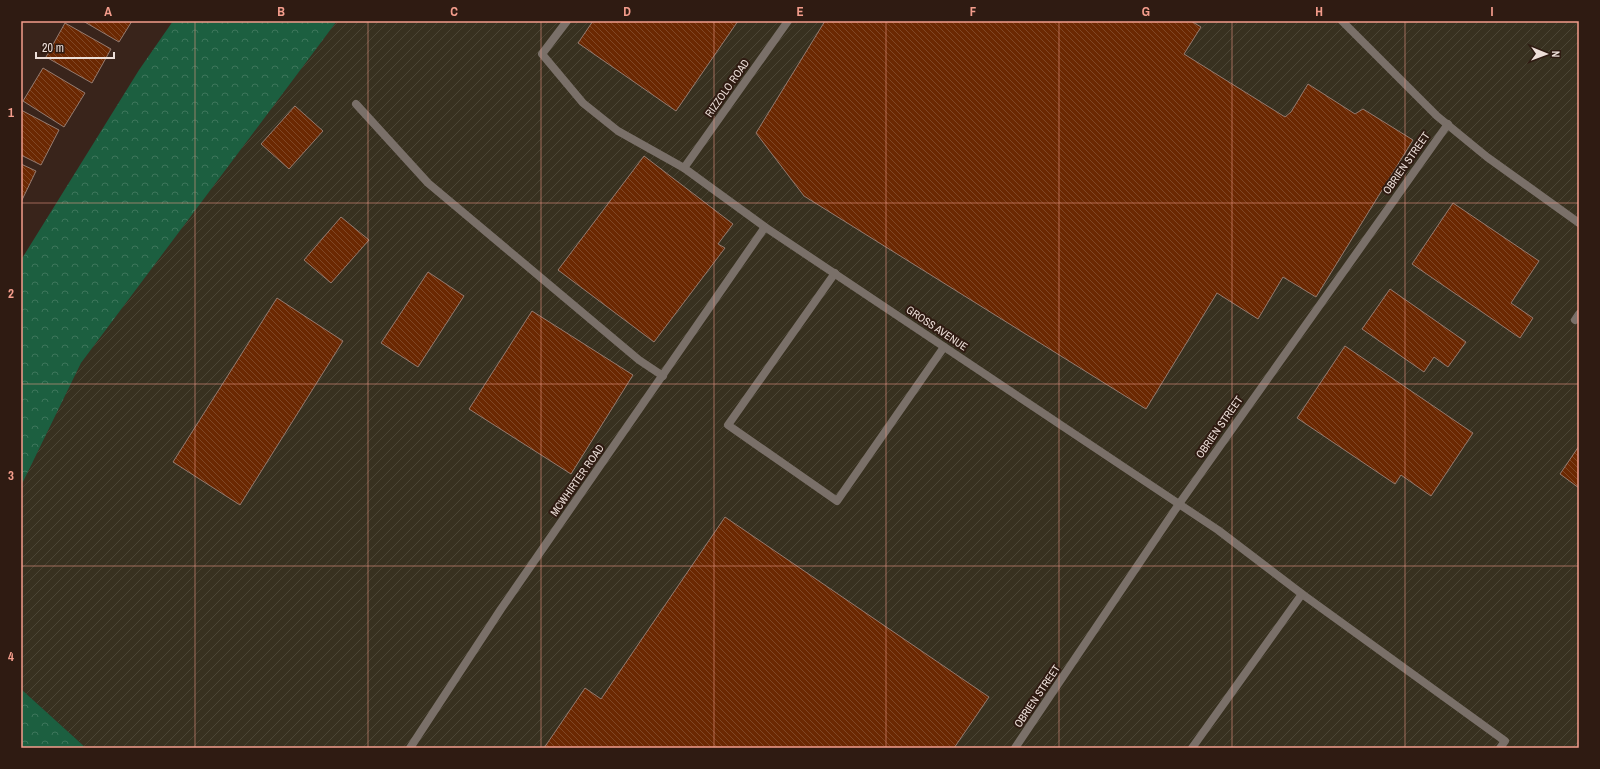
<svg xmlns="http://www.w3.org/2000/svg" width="1600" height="769" viewBox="0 0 1600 769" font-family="'Archivo Narrow',sans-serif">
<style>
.industrial{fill:url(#industrial-furrows)}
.forest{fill:url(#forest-crowns)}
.building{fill:url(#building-back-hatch);stroke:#957b70}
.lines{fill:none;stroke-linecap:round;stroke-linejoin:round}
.lane{stroke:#7a7069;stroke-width:8}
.street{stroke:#7a7069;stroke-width:8}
.grid{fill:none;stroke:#f49d8c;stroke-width:1;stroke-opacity:0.55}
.labels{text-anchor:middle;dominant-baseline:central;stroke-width:4;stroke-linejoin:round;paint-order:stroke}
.street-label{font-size:11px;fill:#eddfd9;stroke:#2f1b12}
.neatline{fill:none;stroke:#f49d8c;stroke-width:1.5}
.grid-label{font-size:13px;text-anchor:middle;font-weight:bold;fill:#f49d8c}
</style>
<defs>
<pattern id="industrial-furrows" width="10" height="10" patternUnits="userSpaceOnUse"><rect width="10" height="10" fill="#383120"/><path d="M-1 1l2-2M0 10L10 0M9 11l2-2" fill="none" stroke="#4b4535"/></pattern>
<pattern id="forest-crowns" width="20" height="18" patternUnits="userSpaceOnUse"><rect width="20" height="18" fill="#1c5f40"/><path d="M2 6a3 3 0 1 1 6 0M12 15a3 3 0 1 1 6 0" fill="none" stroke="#3d765b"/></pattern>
<pattern id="building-back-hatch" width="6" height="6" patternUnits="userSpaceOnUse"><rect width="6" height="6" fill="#6b2802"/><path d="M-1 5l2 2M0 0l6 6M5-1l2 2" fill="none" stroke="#804726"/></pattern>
</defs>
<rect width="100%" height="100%" fill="#39241b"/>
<path class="industrial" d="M 337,21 L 1579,21 L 1579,748 L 86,748 L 21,689 L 21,486 L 81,363 Z"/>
<g class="forest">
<path d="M 173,21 L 337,21 L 81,363 L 21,486 L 21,260 L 139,70 Z"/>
<path d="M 21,689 L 86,748 L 21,748 Z"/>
</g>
<g class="building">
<path d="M 83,21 L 132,21 L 119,42 Z"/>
<path d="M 593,21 L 738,21 L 676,111 L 578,43 Z"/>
<path d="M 825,21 L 1153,21 L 1156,22 L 1157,21 L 1191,21 L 1201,27 L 1184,54 L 1285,117 L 1291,112 L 1308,84 L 1355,114 L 1363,109 L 1413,140 L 1316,297 L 1283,277 L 1258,319 L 1217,293 L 1146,409 L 804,196 L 756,133 Z"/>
<path d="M 65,23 L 111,49 L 92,83 L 46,57 Z"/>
<path d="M 43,68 L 85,93 L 64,127 L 23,101 Z"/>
<path d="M 295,106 L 323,131 L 289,169 L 261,144 Z"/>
<path d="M 21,110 L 59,130 L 41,165 L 21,155 Z"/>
<path d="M 644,156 L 733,224 L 718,244 L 725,248 L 654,342 L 558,270 Z"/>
<path d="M 21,164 L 36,171 L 21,202 Z"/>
<path d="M 1453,203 L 1539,261 L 1511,303 L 1533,318 L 1520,338 L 1412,264 Z"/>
<path d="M 341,217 L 369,240 L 331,283 L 304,260 Z"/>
<path d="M 428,272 L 464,296 L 418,367 L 381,343 Z"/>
<path d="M 1390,289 L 1466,342 L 1448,367 L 1434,357 L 1424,372 L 1362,329 Z"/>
<path d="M 277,298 L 343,341 L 240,505 L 173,462 Z"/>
<path d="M 532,311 L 633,375 L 571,474 L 469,409 Z"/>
<path d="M 1345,346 L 1473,433 L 1431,496 L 1401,475 L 1395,484 L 1297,418 Z"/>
<path d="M 1579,446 L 1579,488 L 1560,474 Z"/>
<path d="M 725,517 L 989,697 L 954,748 L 544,748 L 585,688 L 601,699 Z"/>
</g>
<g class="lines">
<g class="lane">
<path d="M 567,21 L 542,54 L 583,103 L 618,131 L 684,168"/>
<path d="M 1342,21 L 1437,116 L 1487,157 L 1579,223"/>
<path d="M 356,104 L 428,183 L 639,360 L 663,376"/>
<path d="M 835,273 L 728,425 L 837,501 L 944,347"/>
<path d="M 1575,320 L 1579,314"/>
<path d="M 1179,504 L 1218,530 L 1302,594 L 1505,741 L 1500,748"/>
<path d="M 1192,748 L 1302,594"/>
</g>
<g class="street">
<path d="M 788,21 L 684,168 L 765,227 L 1179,504"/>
<path d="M 410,748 L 501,609 L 765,227"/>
<path d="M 1015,748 L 1179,504 L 1448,124"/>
</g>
</g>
<path class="grid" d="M 195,21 L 195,748M 368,21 L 368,748M 541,21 L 541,748M 714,21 L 714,748M 886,21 L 886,748M 1059,21 L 1059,748M 1232,21 L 1232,748M 1405,21 L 1405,748M 21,203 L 1579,203M 21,384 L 1579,384M 21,566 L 1579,566"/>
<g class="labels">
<g class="street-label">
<text transform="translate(727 88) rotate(-55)">RIZZOLO ROAD</text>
<text transform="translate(1406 163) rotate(-55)">OBRIEN STREET</text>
<text transform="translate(937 328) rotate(34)">GROSS AVENUE</text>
<text transform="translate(1219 427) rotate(-55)">OBRIEN STREET</text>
<text transform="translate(577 480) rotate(-55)">MCWHIRTER ROAD</text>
<text transform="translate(1037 696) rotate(-56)">OBRIEN STREET</text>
</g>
</g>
<rect width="1600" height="769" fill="none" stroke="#2f1b12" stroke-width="44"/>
<g transform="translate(1546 54) rotate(91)" stroke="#2f1b12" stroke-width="3" paint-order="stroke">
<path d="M0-3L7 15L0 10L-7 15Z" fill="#eddfd9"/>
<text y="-6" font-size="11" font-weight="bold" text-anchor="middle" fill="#eddfd9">N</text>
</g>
<path d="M36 52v6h78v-6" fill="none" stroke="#eddfd9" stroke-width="2"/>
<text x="42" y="52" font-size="12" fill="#eddfd9" stroke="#2f1b12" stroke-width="3" paint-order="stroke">20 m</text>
<rect x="22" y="22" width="1556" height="725" class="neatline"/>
<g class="grid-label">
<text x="108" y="16">A</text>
<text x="281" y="16">B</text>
<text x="454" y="16">C</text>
<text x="627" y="16">D</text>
<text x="800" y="16">E</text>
<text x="973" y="16">F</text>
<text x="1146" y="16">G</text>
<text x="1319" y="16">H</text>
<text x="1492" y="16">I</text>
<text x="11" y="117">1</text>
<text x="11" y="298">2</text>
<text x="11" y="480">3</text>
<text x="11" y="661">4</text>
</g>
</svg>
